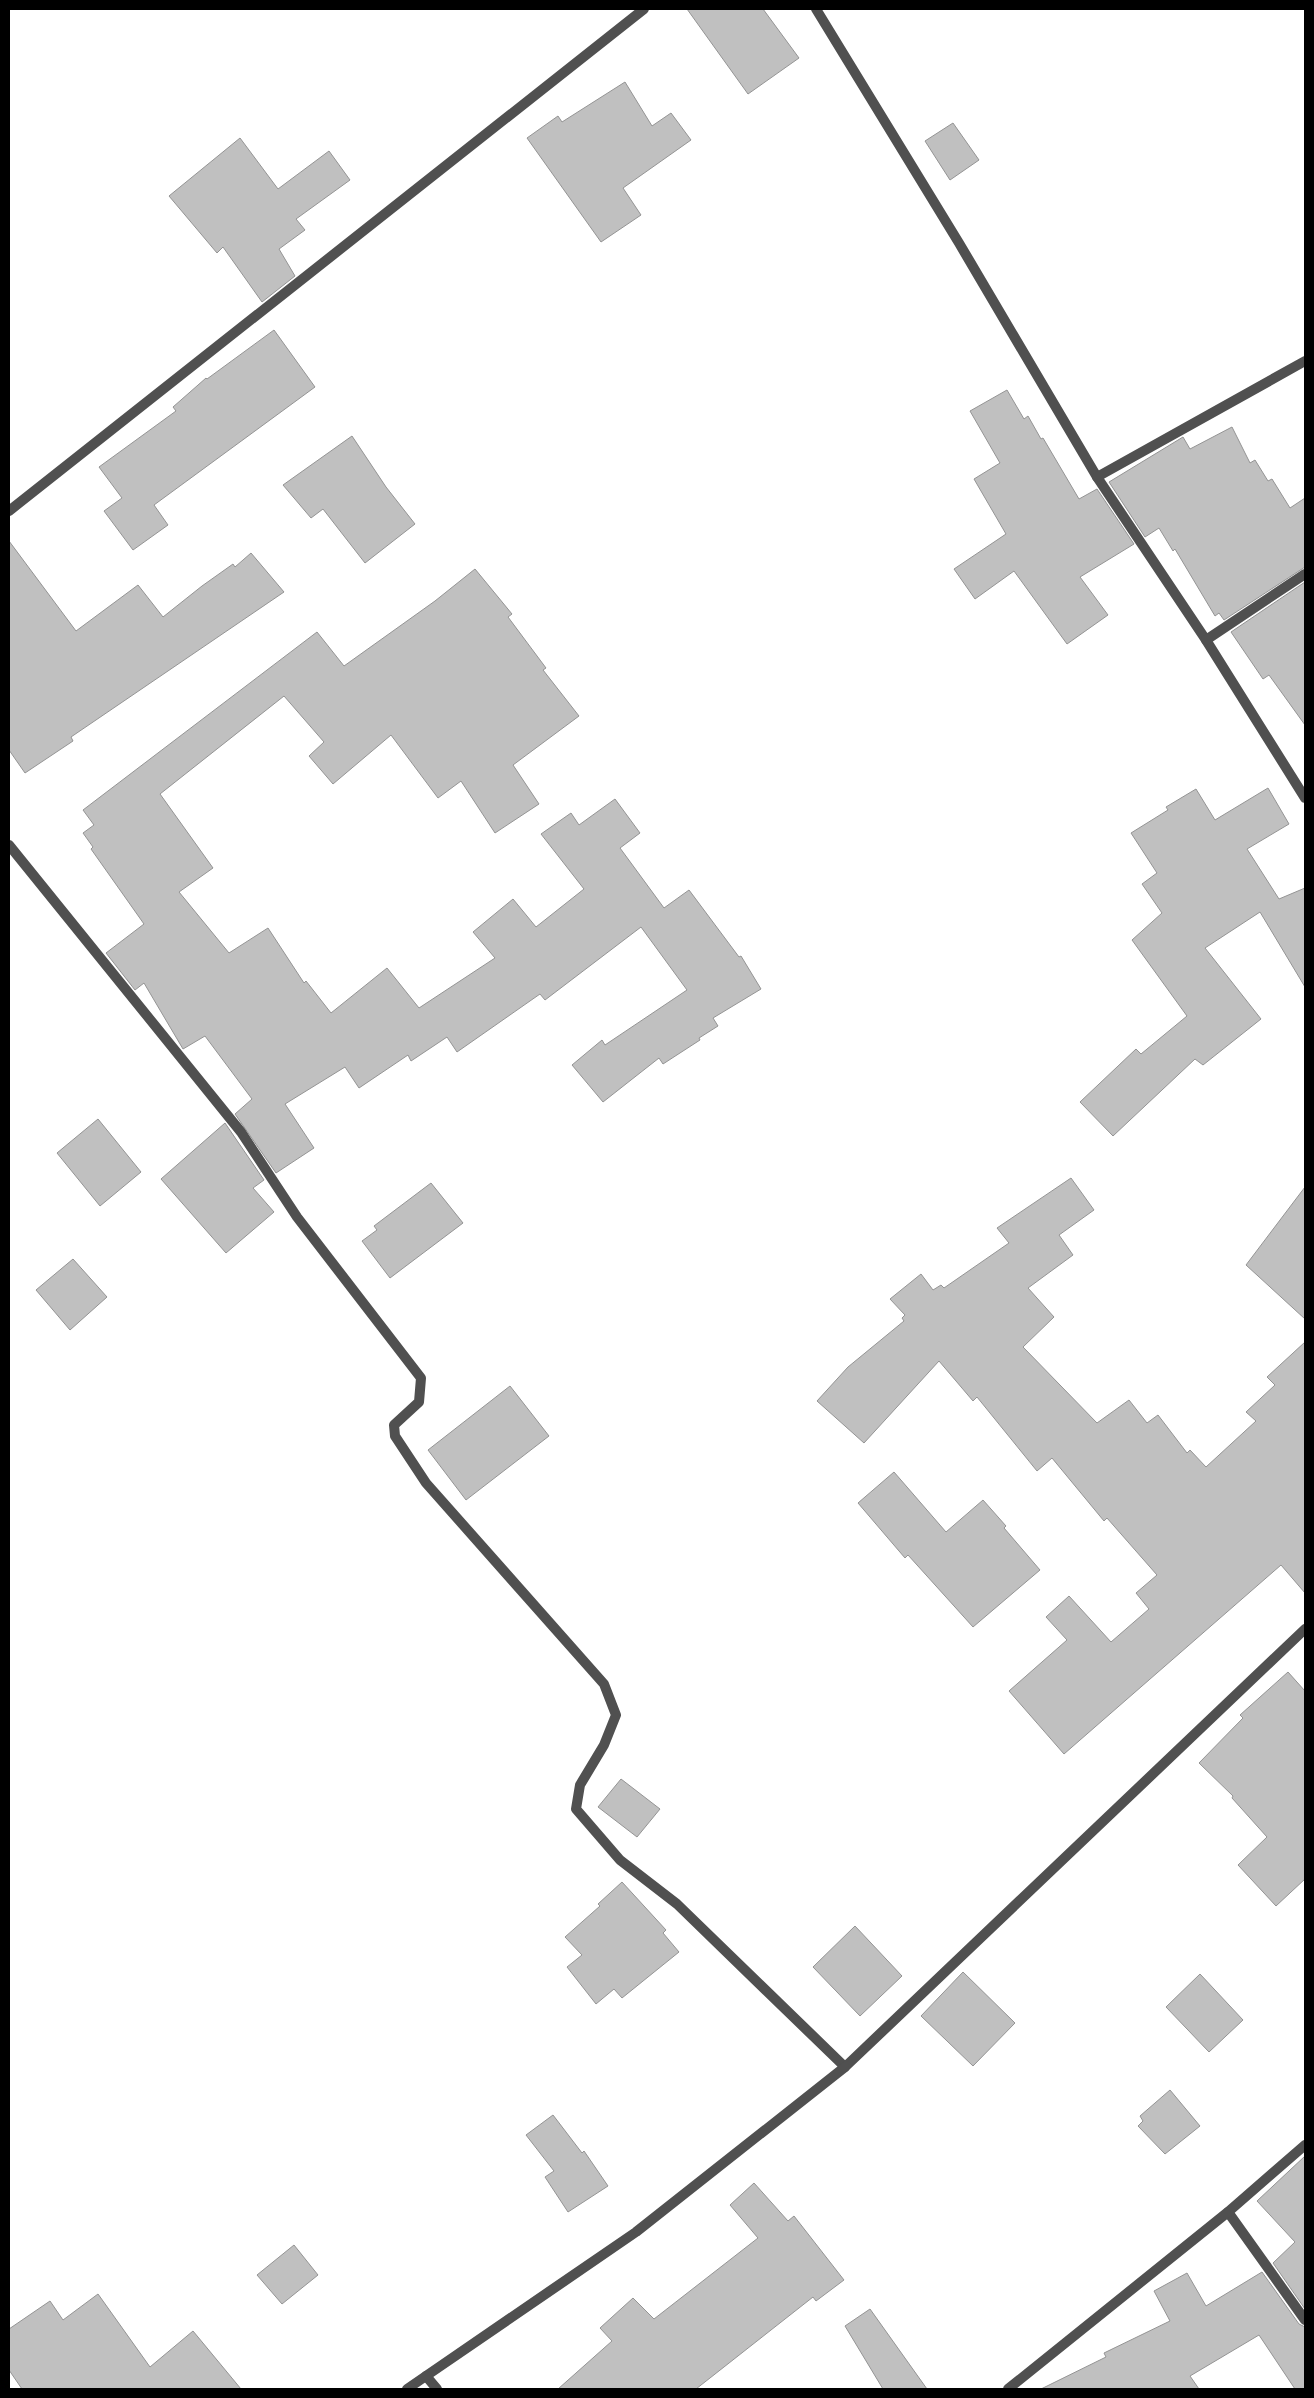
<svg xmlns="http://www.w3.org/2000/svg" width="1314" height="2398" viewBox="0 0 1314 2398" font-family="'Fira Sans Condensed',sans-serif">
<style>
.building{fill:#c0c0c0;stroke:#949494}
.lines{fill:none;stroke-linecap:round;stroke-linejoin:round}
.minor{stroke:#505050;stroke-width:10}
</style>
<rect width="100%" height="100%" fill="#fff"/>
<g class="building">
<path d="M 687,9 L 763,9 L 799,58 L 748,94 Z"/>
<path d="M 625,82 L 652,126 L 671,113 L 691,140 L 623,188 L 641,215 L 601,242 L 527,138 L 558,116 L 562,122 Z"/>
<path d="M 953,123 L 979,160 L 950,180 L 925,141 Z"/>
<path d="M 240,138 L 278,189 L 329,151 L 350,180 L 296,219 L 305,230 L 279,249 L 295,276 L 262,302 L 223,247 L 217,253 L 169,196 Z"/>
<path d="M 274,330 L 315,387 L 154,505 L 168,525 L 133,550 L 104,511 L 122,498 L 99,467 L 176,411 L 173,407 L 206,378 L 207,379 Z"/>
<path d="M 1007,390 L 1024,419 L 1028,416 L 1041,439 L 1043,438 L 1079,499 L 1097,489 L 1134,544 L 1080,577 L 1108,615 L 1067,644 L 1014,571 L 975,599 L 954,569 L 1006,534 L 974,479 L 1000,463 L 970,411 Z"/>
<path d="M 1232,427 L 1250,463 L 1255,460 L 1268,481 L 1272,479 L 1290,508 L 1305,498 L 1305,567 L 1224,620 L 1219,613 L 1215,616 L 1175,549 L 1173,551 L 1159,528 L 1145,537 L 1109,482 L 1183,437 L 1190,449 Z"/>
<path d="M 352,436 L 386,487 L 415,524 L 365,563 L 323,509 L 311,518 L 283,485 Z"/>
<path d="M 9,541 L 76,631 L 138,585 L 163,617 L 202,586 L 233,564 L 235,567 L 251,553 L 284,592 L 71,737 L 73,741 L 25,773 L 9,750 Z"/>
<path d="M 475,569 L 512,614 L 508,617 L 546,668 L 543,670 L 579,716 L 513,765 L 539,804 L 495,833 L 461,781 L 438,798 L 391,735 L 333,784 L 309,756 L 324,742 L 284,696 L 160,794 L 213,868 L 179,892 L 229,953 L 268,928 L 304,983 L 306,981 L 331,1013 L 387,968 L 419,1008 L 495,958 L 473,932 L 513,899 L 536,927 L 584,889 L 541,834 L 571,813 L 579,825 L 615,799 L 640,833 L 620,848 L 664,908 L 689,890 L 739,957 L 741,956 L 761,989 L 713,1018 L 718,1026 L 699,1038 L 700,1040 L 663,1064 L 659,1058 L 603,1102 L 572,1065 L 602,1040 L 605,1045 L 687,990 L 641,927 L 545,1000 L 540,994 L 457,1052 L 447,1037 L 411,1061 L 408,1055 L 359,1088 L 345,1067 L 285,1104 L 314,1148 L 276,1173 L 235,1114 L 252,1099 L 205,1036 L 183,1049 L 144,983 L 135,990 L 106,953 L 144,924 L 91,849 L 93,847 L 83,833 L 94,825 L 83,810 L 317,632 L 344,666 L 435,601 Z"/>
<path d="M 1305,582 L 1305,725 L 1269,675 L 1263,679 L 1231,632 Z"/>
<path d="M 1268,788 L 1289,824 L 1247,849 L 1279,899 L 1305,888 L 1305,987 L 1260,912 L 1205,948 L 1261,1019 L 1203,1065 L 1195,1059 L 1113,1136 L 1080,1102 L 1136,1049 L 1141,1054 L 1187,1016 L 1132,940 L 1162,913 L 1142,884 L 1157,873 L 1131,833 L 1168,810 L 1166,807 L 1196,789 L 1215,820 Z"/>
<path d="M 98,1119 L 141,1172 L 100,1206 L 57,1153 Z"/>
<path d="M 225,1123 L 264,1180 L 253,1188 L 274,1212 L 226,1253 L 161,1179 Z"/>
<path d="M 1071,1178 L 1094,1210 L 1059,1235 L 1073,1255 L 1028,1288 L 1054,1317 L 1023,1347 L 1097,1423 L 1129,1400 L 1147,1423 L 1158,1415 L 1187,1453 L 1190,1450 L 1206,1467 L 1256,1421 L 1246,1412 L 1275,1385 L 1267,1377 L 1305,1342 L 1305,1593 L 1281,1565 L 1064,1754 L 1009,1691 L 1067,1640 L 1046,1617 L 1069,1596 L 1111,1642 L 1149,1609 L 1136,1593 L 1157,1575 L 1107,1518 L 1104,1521 L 1052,1458 L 1037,1471 L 977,1397 L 973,1401 L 939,1361 L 864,1443 L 817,1401 L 848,1367 L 904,1321 L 902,1318 L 905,1315 L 890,1299 L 921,1274 L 933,1290 L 941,1285 L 944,1288 L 1009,1243 L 997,1228 Z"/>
<path d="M 431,1183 L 463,1223 L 390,1278 L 362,1241 L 377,1230 L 374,1226 Z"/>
<path d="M 1305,1187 L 1305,1319 L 1246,1265 Z"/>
<path d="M 73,1259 L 107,1297 L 70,1330 L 36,1290 Z"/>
<path d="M 510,1386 L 549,1436 L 466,1500 L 428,1450 Z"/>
<path d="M 894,1472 L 946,1532 L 983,1500 L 1006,1526 L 1004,1528 L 1040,1570 L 973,1627 L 908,1555 L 905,1558 L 858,1503 Z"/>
<path d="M 1288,1672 L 1305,1691 L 1305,1879 L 1276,1906 L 1238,1865 L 1267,1837 L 1232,1798 L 1233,1796 L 1199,1763 L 1243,1718 L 1240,1715 Z"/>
<path d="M 621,1779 L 660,1809 L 637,1837 L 598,1807 Z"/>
<path d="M 622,1882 L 666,1930 L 663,1933 L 679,1952 L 622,1998 L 614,1989 L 596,2004 L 567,1967 L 582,1955 L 565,1937 L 600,1906 L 598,1904 Z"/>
<path d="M 855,1926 L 902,1976 L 860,2016 L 813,1967 Z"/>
<path d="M 963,1972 L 1015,2023 L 973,2066 L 921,2016 Z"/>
<path d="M 1200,1974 L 1243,2020 L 1209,2052 L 1166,2007 Z"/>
<path d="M 1170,2090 L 1200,2126 L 1165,2154 L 1138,2126 L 1143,2121 L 1140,2116 Z"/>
<path d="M 553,2115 L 582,2153 L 584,2151 L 608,2186 L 568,2212 L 545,2177 L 554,2171 L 526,2135 Z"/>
<path d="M 1305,2156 L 1305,2309 L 1273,2263 L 1295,2242 L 1257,2201 Z"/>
<path d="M 754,2183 L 788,2221 L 794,2216 L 844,2280 L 816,2301 L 813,2297 L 696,2389 L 558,2389 L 612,2341 L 600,2328 L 633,2298 L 654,2319 L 758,2238 L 730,2205 Z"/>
<path d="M 294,2245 L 318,2275 L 282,2304 L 257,2275 Z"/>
<path d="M 1262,2272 L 1299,2324 L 1305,2327 L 1305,2389 L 1295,2389 L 1259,2335 L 1190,2376 L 1199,2389 L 1041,2389 L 1106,2357 L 1104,2353 L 1170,2321 L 1154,2291 L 1187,2273 L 1206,2306 Z"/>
<path d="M 98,2294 L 150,2367 L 193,2331 L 241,2389 L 22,2389 L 9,2370 L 9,2329 L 50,2301 L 63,2320 Z"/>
<path d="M 870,2309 L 927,2389 L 883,2389 L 845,2326 Z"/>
</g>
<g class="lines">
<g class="minor">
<path d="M 816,9 L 959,243 L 1097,477 L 1206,640 L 1305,798"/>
<path d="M 1097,477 L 1305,361"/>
<path d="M 9,511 L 644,9"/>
<path d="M 1206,640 L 1305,574"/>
<path d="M 9,845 L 241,1132 L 297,1217 L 421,1378 L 419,1402 L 394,1425 L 395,1436 L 426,1483 L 604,1684 L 616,1715 L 604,1745 L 580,1785 L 576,1809 L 620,1860 L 677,1904 L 845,2067"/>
<path d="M 1228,2212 L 1305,2320"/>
<path d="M 426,2376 L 437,2389"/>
<path d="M 407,2389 L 636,2232 L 845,2067 L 1305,1629"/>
<path d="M 1008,2389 L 1228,2212 L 1305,2145"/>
</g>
</g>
<rect width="1314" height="2398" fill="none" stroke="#000000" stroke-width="20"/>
</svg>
